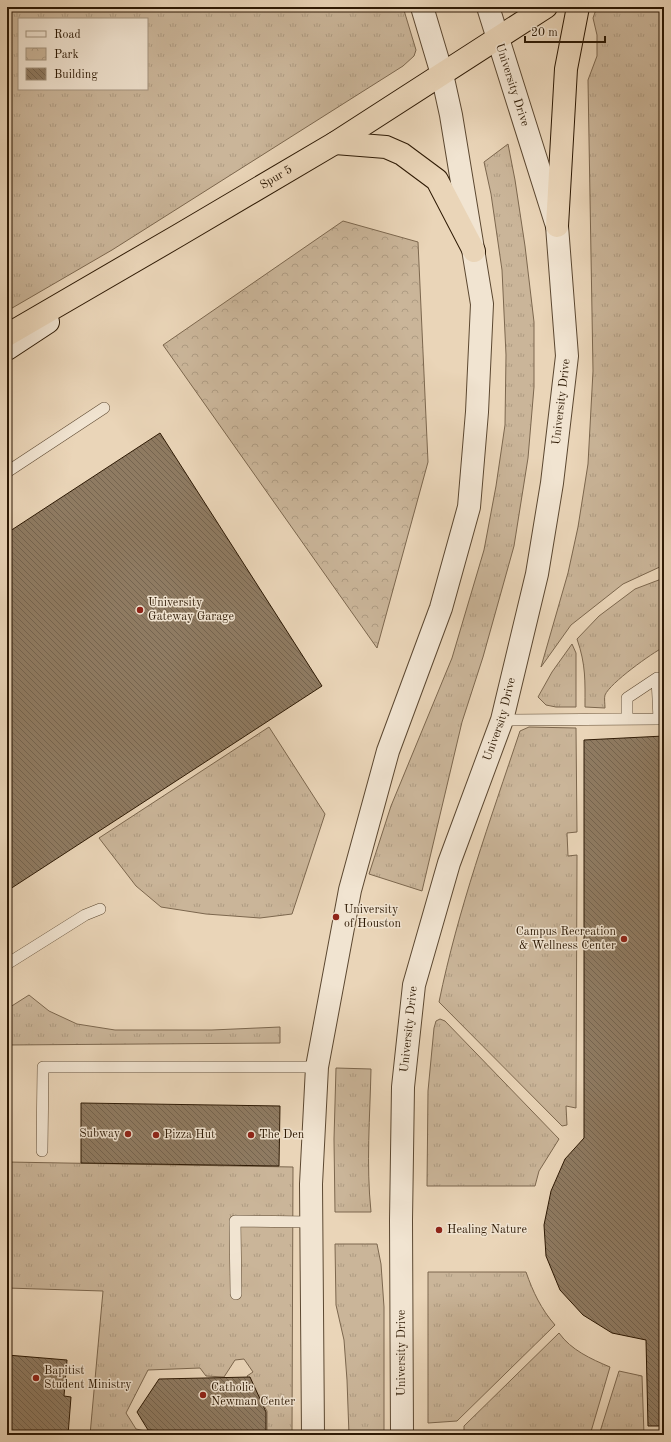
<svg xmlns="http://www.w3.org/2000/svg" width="671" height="1442" viewBox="0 0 671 1442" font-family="'Old Standard TT',serif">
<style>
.grass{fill:url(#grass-tufts);stroke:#7c674e;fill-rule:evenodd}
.park{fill:url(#park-crowns);stroke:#7c674e}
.building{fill:url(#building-back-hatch);stroke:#2d1904}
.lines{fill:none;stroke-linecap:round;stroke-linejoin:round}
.lane-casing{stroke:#5c4831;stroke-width:12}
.street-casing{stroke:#5c4831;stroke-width:24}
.secondary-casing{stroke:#2d1904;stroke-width:24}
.highway-casing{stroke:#2d1904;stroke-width:24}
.lane{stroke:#f1e4d1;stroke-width:11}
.street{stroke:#f1e4d1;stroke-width:22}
.secondary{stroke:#f1e4d1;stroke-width:22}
.highway{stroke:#ead5b8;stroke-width:22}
.poi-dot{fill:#8f2418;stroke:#f1e4d1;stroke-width:1.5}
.labels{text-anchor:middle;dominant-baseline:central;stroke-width:3;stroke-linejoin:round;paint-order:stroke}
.street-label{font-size:12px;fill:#2d1904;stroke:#f1e4d1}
.poi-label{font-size:12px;fill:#2d1904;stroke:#f1e4d1;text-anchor:start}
</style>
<defs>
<pattern id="grass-tufts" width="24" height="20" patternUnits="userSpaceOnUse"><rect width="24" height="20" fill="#cab599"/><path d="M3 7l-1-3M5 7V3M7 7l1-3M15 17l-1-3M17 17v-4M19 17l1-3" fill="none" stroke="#ae9b82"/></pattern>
<pattern id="park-crowns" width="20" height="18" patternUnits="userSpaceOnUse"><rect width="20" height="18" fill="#cab599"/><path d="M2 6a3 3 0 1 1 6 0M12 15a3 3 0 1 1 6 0" fill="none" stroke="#ae9b82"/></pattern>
<pattern id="building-back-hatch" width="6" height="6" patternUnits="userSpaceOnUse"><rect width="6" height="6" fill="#8f7b62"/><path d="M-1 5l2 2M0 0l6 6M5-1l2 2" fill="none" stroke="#75644f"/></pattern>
</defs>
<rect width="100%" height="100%" fill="#ead5b8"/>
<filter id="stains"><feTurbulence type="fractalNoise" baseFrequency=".005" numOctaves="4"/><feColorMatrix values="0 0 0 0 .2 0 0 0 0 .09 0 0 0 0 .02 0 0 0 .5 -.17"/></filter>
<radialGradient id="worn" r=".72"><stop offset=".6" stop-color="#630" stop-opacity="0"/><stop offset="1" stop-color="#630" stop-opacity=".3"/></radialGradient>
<g class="grass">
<path d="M 7,7 L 403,7 L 416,50 L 414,56 L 403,66 L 112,250 L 7,311 ZM 19,19 L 147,19 L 147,89 L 19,89 Z"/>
<path d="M 597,7 L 664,7 L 664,565 L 623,584 L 571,625 L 541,667 L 568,573 L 578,527 L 588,464 L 593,371 L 588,80 L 597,56 L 597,35 L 593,18 Z"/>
<path d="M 508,144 L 515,180 L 525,246 L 534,322 L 534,387 L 528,458 L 514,546 L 483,657 L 462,722 L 422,891 L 369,874 L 391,806 L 452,658 L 484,550 L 496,486 L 505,425 L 506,355 L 502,270 L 491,194 L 484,162 Z"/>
<path d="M 664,578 L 664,647 C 652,653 610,683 605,695 C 604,698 605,704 605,708 L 585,707 C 585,681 586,665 577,639 L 599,616 L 635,589 Z"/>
<path d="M 572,644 L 576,653 L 576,707 L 556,707 L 546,705 L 538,697 L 552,672 Z"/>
<path d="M 269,727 L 325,814 L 292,914 L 260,918 L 206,914 L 161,907 L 136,886 L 99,838 Z"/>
<path d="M 529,727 L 576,728 L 577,832 L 567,833 L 568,856 L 577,855 L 576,1108 L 566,1106 L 567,1125 L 562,1126 L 439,1002 C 458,909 490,821 520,731 Z"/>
<path d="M 29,995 L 49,1011 L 77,1024 L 115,1030 L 212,1030 L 280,1027 L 280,1043 L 7,1045 L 7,1009 Z"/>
<path d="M 440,1019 L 445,1021 L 559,1139 L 539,1171 L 535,1186 L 427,1186 L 428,1091 L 434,1028 L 436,1021 Z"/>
<path d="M 336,1068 L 371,1069 C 370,1117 366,1164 371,1212 L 335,1212 L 334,1139 Z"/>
<path d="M 7,1162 L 293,1167 L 292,1435 L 267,1435 L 267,1411 L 247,1376 L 253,1372 L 244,1359 L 235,1360 L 224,1377 L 206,1376 L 200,1368 L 148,1370 L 126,1413 L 136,1429 L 155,1433 L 156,1435 L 90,1435 L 103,1291 L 7,1288 Z"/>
<path d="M 335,1244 L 377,1244 L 381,1264 L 384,1307 L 384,1435 L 349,1435 L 347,1380 L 344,1340 L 336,1305 Z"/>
<path d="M 428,1272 L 526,1272 C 533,1292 541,1309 555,1325 L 457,1421 L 428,1423 Z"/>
<path d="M 559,1333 C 571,1350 591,1359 610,1367 L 590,1435 L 464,1435 L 464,1426 Z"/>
<path d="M 619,1371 L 642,1376 L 644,1435 L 599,1435 Z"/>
<rect x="427" y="1431" width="28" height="4"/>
</g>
<path class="park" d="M 343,221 L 418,242 L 428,462 L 377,648 L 163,345 Z"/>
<g class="building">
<path d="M 160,433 L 322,686 L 7,891 L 7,533 Z"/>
<path d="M 664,736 L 664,1426 L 648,1426 L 646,1340 L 612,1333 L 583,1315 L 560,1290 L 546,1256 L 544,1225 L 551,1191 L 565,1159 L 584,1138 L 584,740 Z"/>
<path d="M 81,1103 L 280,1106 L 279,1166 L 81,1163 Z"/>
<path d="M 7,1355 L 67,1360 L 64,1396 L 71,1397 L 68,1435 L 7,1435 Z"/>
<path d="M 250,1377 L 266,1412 L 266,1435 L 165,1435 L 163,1431 L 148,1430 L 137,1412 L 159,1379 Z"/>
</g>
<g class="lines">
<g class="lane-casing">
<g id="lane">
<path d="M 7,472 L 104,408"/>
<path d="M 502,720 L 659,719 L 657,678 L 627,698 L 627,719"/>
<path d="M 7,964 L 85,915 L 100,909"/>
<path d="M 42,1151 L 43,1067 L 317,1067"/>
<path d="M 236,1294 L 235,1221 L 311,1222"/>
</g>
</g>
<g class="street-casing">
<g id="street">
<path d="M 313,1435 L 311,1184 L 317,1067 L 350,890 L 388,751 L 441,608 L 469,507 L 477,412 L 482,304 L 451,115 L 442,74 L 422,7"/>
<path id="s1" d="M 402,1435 L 401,1220 L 403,1087 L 414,985 L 449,863 L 502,720 L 537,574 L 552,483 L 567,356 L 557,226 L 488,7"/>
</g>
</g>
<g class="secondary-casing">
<path id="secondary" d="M 7,349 L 48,322"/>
</g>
<g class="highway-casing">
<g id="highway">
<path d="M 335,143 L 386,147 L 402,154 L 437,180 L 474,251"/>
<path d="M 557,226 L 566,69 L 578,7"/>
<path id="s2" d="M 7,335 L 179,235 L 335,143 L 546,7"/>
</g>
</g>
<use href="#lane" class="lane"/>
<use href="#street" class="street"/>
<use href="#secondary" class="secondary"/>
<use href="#highway" class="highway"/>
</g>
<g class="poi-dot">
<circle cx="140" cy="610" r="4"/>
<circle cx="336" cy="917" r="4"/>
<circle cx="624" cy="939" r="4"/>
<circle cx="128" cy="1134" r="4"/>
<circle cx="156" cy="1135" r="4"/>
<circle cx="251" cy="1135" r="4"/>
<circle cx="439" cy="1230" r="4"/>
<circle cx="36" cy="1378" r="4"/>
<circle cx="203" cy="1395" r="4"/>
</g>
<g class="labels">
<g class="street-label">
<text transform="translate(512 85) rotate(72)">University Drive</text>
<text stroke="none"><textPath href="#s2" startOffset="312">Spur 5</textPath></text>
<text stroke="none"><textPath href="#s1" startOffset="1054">University Drive</textPath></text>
<text stroke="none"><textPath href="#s1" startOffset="730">University Drive</textPath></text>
<text stroke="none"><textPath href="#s1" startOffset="406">University Drive</textPath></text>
<text transform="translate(402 1353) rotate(-90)">University Drive</text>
</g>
<g class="poi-label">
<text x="148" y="603">University<tspan x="148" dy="14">Gateway Garage</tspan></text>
<text x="344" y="910">University<tspan x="344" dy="14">of Houston</tspan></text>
<text x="616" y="932" text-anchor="end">Campus Recreation<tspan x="616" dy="14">&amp; Wellness Center</tspan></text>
<text x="120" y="1134" text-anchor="end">Subway</text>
<text x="164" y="1135">Pizza Hut</text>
<text x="259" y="1135">The Den</text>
<text x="447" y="1230">Healing Nature</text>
<text x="44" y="1371">Bapitist<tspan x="44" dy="14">Student Ministry</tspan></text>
<text x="211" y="1388">Catholic<tspan x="211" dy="14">Newman Center</tspan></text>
</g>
</g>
<rect width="671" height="1442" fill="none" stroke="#ead5b8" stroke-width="24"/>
<rect x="8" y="8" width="655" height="1426" fill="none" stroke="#2d1904" stroke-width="2"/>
<rect x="12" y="12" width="647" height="1418" fill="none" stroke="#2d1904"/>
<rect x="18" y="18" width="130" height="72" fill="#f1e4d1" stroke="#a3937f"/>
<rect x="26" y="31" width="20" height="6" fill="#f1e4d1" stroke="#a3937f"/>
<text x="54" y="38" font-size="12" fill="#2d1904">Road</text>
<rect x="26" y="48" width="20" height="12" fill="url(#park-crowns)" stroke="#a3937f"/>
<text x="54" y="58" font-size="12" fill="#2d1904">Park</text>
<rect x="26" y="68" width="20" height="12" fill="url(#building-back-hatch)" stroke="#a3937f"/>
<text x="54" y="78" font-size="12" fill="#2d1904">Building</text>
<path d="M525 36v6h80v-6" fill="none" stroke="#2d1904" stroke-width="2"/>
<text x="531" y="36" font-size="12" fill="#2d1904" stroke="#f1e4d1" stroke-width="3" paint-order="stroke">20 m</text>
<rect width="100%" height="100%" filter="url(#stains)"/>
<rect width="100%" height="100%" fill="url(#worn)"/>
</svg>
